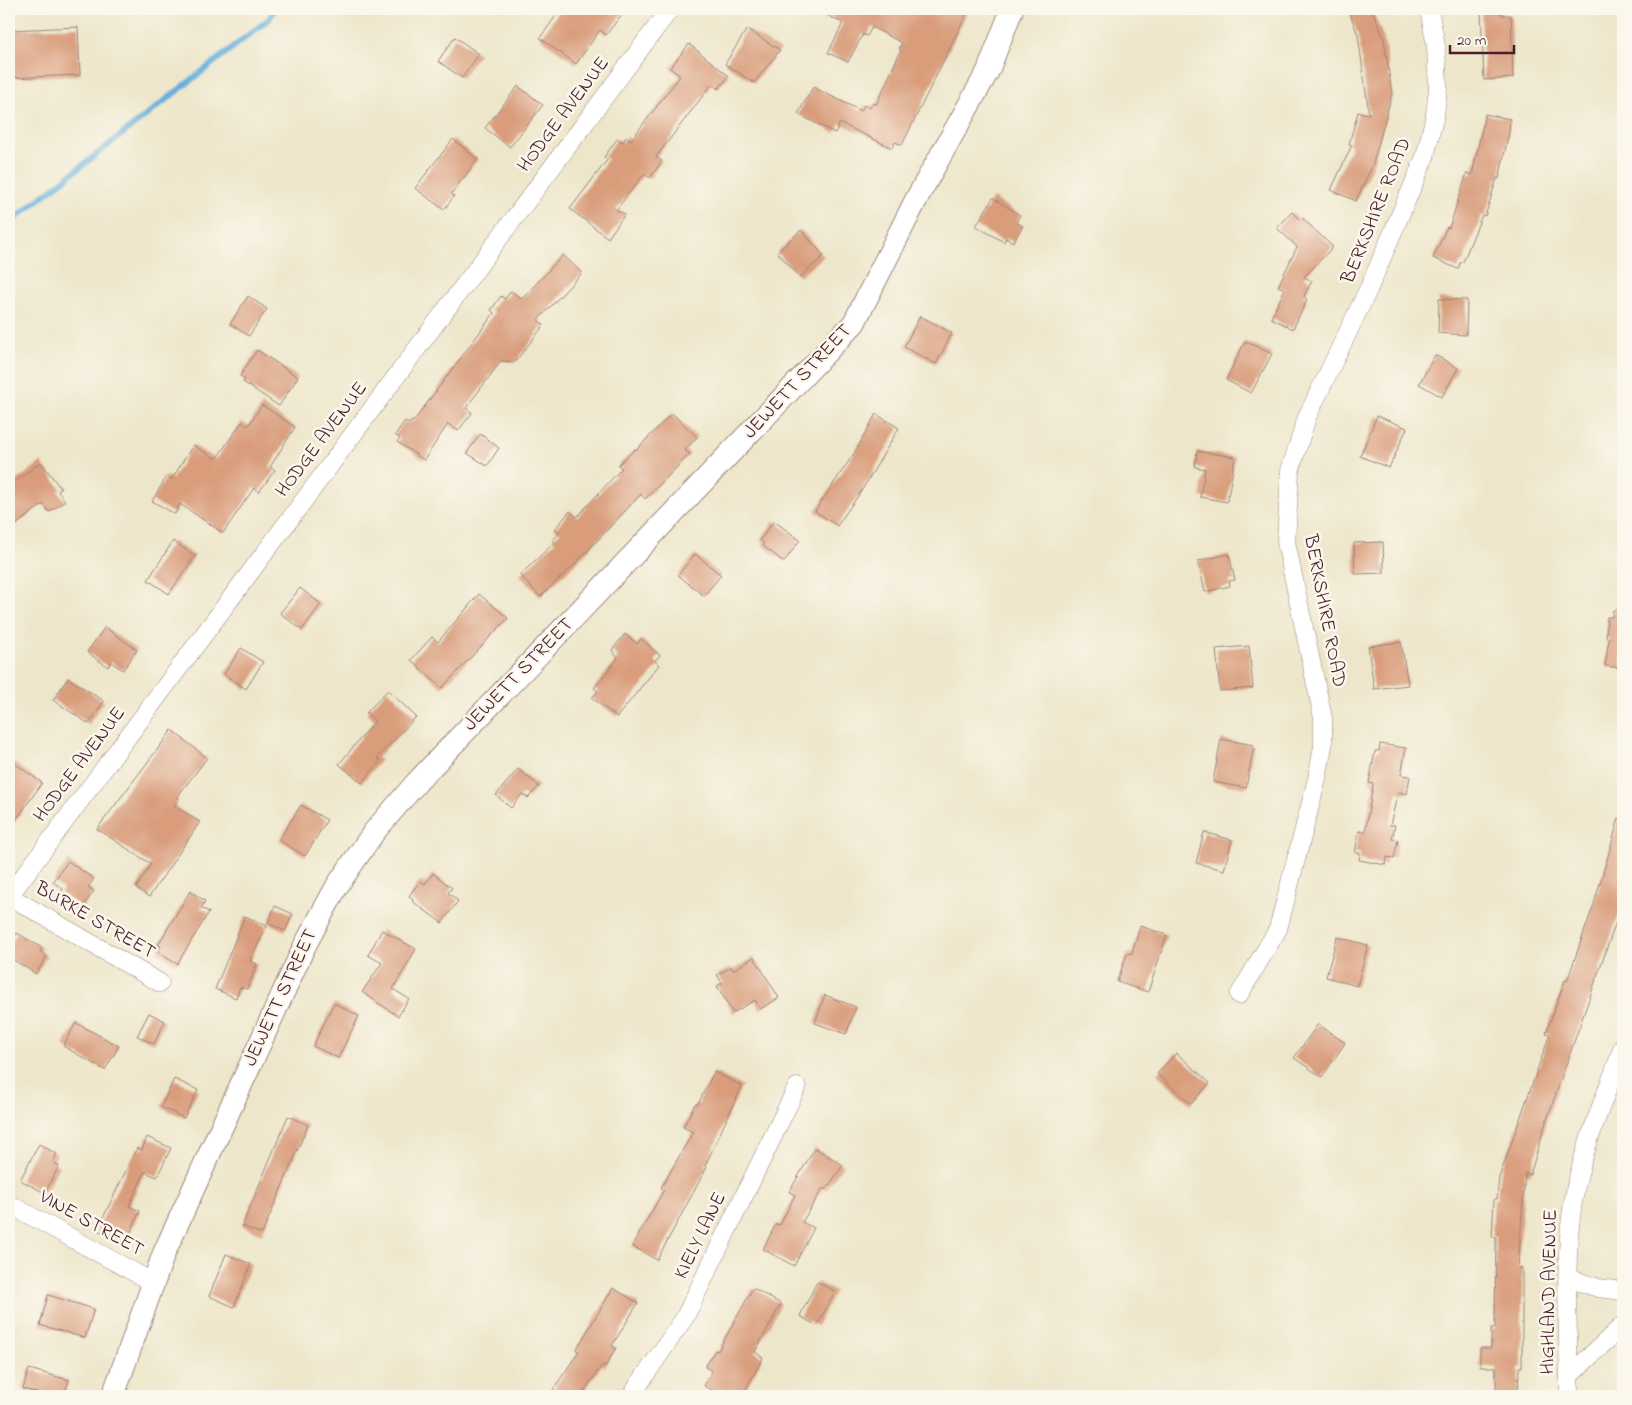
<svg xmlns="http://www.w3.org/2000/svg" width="1632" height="1405" viewBox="0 0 1632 1405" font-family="'Indie Flower',sans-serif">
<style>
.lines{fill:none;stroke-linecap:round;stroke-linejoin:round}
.stream{stroke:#61acda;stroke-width:6}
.building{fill:#d99d7b}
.minor-casing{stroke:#9c827a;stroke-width:19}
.tertiary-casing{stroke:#9c827a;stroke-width:24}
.minor{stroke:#fff;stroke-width:18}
.tertiary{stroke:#fff;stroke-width:22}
.labels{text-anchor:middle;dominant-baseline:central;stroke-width:5;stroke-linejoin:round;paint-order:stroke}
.street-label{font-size:20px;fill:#4a1f2b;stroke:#fbf7ec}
</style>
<rect width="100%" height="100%" fill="#fbf7ec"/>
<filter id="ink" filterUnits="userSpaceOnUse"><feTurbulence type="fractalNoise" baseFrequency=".02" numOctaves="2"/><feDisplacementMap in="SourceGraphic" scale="10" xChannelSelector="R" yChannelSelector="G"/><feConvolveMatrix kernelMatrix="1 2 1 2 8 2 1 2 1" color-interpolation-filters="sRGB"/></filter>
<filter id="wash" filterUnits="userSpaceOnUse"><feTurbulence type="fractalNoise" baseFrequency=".0096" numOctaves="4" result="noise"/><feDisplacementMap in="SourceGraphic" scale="20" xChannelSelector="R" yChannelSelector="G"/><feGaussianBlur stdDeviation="1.12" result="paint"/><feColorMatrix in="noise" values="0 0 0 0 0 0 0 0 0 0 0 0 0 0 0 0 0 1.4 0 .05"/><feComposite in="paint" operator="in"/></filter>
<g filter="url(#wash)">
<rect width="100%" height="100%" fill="#ede6ca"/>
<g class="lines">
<path class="stream" d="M 9,223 L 269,19 L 275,9"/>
</g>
<g id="blocks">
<g class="building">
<path d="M 561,9 L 626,9 L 606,35 L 600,30 L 576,64 L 540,38 Z"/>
<path d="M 814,9 L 969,9 L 902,145 L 895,142 L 892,148 L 840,123 L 835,133 L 798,114 L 813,87 L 861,111 L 864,105 L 870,108 L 873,103 L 876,105 L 901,50 L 899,49 L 902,43 L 872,27 L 867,36 L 863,34 L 848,62 L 828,53 L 843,23 Z"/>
<path d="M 1348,9 L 1372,9 L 1384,39 L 1392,94 L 1373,164 L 1356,201 L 1331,190 L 1352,145 L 1349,144 L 1358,112 L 1369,114 L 1358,35 Z"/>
<path d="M 1481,9 L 1500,9 L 1502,15 L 1511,15 L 1513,78 L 1484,80 Z"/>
<path d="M 78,27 L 80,75 L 9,78 L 9,30 Z"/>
<path d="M 747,29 L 780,50 L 754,83 L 725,64 Z"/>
<path d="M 455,37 L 479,54 L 462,78 L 438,61 Z"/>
<path d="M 689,44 L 729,76 L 718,89 L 712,84 L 656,157 L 662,161 L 650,178 L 644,174 L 616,210 L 625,214 L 608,238 L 570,209 L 608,159 L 604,157 L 617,139 L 623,142 L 626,137 L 631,140 L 680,76 L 670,68 Z"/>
<path d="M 518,86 L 543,105 L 510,147 L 485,128 Z"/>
<path d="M 1485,114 L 1510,119 L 1509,132 L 1499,179 L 1497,178 L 1485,216 L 1482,215 L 1463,262 L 1460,263 L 1458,269 L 1433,258 L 1447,227 L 1449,228 L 1467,173 L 1472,175 Z"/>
<path d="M 453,139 L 478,159 L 451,194 L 454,196 L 444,210 L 415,188 Z"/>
<path d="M 993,198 L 1020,215 L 1016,222 L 1023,226 L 1013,242 L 1006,238 L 1004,242 L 976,226 Z"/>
<path d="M 1292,212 L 1299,219 L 1301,217 L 1333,247 L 1304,277 L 1312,281 L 1304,296 L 1307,300 L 1293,329 L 1271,318 L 1285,289 L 1278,286 L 1297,247 L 1277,228 Z"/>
<path d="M 801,230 L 824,256 L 800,277 L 777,252 Z"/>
<path d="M 563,255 L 582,273 L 538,320 L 544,325 L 515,362 L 501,361 L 466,408 L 472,413 L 458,431 L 448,424 L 424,460 L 397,442 L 400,438 L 395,435 L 405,421 L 409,424 L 411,421 L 413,422 L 494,313 L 491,310 L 501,296 L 505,299 L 511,291 L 522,299 Z"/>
<path d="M 248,296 L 267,309 L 249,336 L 230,324 Z"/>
<path d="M 1439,299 L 1467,300 L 1466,335 L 1438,333 Z"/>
<path d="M 920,316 L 952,333 L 936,364 L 904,347 Z"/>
<path d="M 1245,341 L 1272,354 L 1251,393 L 1226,380 Z"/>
<path d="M 257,350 L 298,377 L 279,406 L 243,382 L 245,379 L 240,376 Z"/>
<path d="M 1435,355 L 1458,368 L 1442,397 L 1419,384 Z"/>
<path d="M 262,405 L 295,427 L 270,467 L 275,470 L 259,492 L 254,488 L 223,533 L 180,504 L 175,514 L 152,501 L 167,476 L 172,479 L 193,445 L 216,459 L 242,422 L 248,426 Z"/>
<path d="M 672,413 L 697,437 L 685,450 L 690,454 L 645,499 L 641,494 L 577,562 L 540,597 L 520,575 L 555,542 L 553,540 L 560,532 L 555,529 L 570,511 L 577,517 L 622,468 L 618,465 L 635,449 L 636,450 Z"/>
<path d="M 876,414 L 899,428 L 862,490 L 837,526 L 815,511 L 855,452 Z"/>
<path d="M 1377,416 L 1407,428 L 1389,468 L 1360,456 Z"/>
<path d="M 480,434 L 499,448 L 487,466 L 467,453 Z"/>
<path d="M 1197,451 L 1235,457 L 1227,502 L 1200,497 L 1205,469 L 1195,467 Z"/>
<path d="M 41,462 L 61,489 L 58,491 L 65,501 L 49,512 L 43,504 L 9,530 L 9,486 Z"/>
<path d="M 774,521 L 800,540 L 784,562 L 762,545 L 764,543 L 760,540 Z"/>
<path d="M 173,541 L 195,556 L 169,594 L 148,580 Z"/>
<path d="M 1383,542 L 1384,573 L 1355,574 L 1354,543 Z"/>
<path d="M 695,554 L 721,575 L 704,596 L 678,575 Z"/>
<path d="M 1229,554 L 1235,580 L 1229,581 L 1230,586 L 1205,592 L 1198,561 Z"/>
<path d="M 300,588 L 321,604 L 302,630 L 280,613 Z"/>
<path d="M 479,594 L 508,618 L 442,688 L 411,660 L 432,637 L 438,642 Z"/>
<path d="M 1613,610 L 1623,610 L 1621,668 L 1605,666 L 1609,638 L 1606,638 L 1607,617 L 1612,617 Z"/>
<path d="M 105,627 L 137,650 L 123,670 L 111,662 L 108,667 L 87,652 Z"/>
<path d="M 625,634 L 637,644 L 641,639 L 660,655 L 655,661 L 659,665 L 617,717 L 592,698 L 598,691 L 594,688 L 618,658 L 612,650 Z"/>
<path d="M 1401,642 L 1408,685 L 1374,689 L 1368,646 Z"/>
<path d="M 1249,646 L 1253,688 L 1220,691 L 1216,649 Z"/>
<path d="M 241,648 L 263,662 L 246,689 L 224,674 Z"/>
<path d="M 68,678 L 104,701 L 89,724 L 53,700 Z"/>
<path d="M 388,690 L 416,717 L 377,758 L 381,760 L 362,783 L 339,764 L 375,721 L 366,713 Z"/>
<path d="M 172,730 L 207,758 L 177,797 L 179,798 L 174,806 L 200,822 L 149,897 L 136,888 L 151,864 L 97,829 Z"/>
<path d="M 1221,739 L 1254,745 L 1246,788 L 1213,782 Z"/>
<path d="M 1380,744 L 1406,748 L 1401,775 L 1410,776 L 1407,794 L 1398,792 L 1390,825 L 1395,825 L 1392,839 L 1398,840 L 1394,858 L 1387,857 L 1386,865 L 1359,860 L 1360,853 L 1355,853 L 1359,831 L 1365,832 L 1372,791 L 1373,784 L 1369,783 L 1375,751 L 1379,751 Z"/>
<path d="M 9,759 L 42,783 L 9,830 Z"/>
<path d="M 518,769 L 539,786 L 528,798 L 522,794 L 511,808 L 496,795 Z"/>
<path d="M 301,805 L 327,820 L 305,856 L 279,840 Z"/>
<path d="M 1619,818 L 1623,819 L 1623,902 L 1546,1122 L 1530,1175 L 1525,1173 L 1518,1268 L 1522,1268 L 1522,1367 L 1519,1367 L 1518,1396 L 1496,1396 L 1496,1367 L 1480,1367 L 1480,1348 L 1491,1348 L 1491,1328 L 1495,1328 L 1496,1237 L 1492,1237 L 1494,1199 L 1497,1199 L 1499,1178 L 1550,1034 L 1546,1033 L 1565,980 L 1567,981 L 1594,904 Z"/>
<path d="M 1204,832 L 1232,840 L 1224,870 L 1196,863 Z"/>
<path d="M 68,861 L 94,879 L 88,887 L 94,891 L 82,908 L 61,893 L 63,889 L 53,882 Z"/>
<path d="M 433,873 L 452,888 L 448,893 L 458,901 L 442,923 L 412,901 L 413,899 L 409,896 L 420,881 L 425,884 Z"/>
<path d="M 190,891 L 205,901 L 201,908 L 209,912 L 177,964 L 157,952 L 161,946 L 158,945 Z"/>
<path d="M 275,906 L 293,914 L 285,931 L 268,923 Z"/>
<path d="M 245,916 L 267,926 L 250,961 L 257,964 L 247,989 L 240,987 L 236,998 L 215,989 Z"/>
<path d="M 1140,926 L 1167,935 L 1148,992 L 1117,982 L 1127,954 L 1132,953 Z"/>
<path d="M 382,930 L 416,949 L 393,989 L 409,999 L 398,1016 L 362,992 L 382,963 L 368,955 Z"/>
<path d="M 17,933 L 42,948 L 40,951 L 47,956 L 36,974 L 9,957 L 9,947 Z"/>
<path d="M 1337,937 L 1368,945 L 1357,986 L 1326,977 Z"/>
<path d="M 754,957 L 779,998 L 760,1009 L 755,1000 L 733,1013 L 717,986 L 722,983 L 717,975 L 731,967 L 733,970 Z"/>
<path d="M 825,995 L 856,1007 L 846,1034 L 815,1023 Z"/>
<path d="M 334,1003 L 359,1016 L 338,1058 L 313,1046 Z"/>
<path d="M 149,1013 L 165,1021 L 154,1044 L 137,1036 Z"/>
<path d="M 76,1023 L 119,1046 L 105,1070 L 63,1046 Z"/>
<path d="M 1318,1024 L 1345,1043 L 1322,1077 L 1294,1058 Z"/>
<path d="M 1176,1053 L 1210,1083 L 1191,1104 L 1157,1074 Z"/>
<path d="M 714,1072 L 742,1086 L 705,1166 L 707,1167 L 657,1260 L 632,1246 L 664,1190 L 661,1188 L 693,1132 L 683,1127 L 695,1104 L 698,1104 Z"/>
<path d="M 174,1079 L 198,1090 L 184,1118 L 161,1107 Z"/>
<path d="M 288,1116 L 308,1125 L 262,1234 L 242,1226 Z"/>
<path d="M 147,1137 L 171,1148 L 157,1177 L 145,1172 L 129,1206 L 140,1211 L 126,1243 L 97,1230 L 137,1148 L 142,1150 Z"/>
<path d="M 39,1144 L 57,1154 L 53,1162 L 59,1166 L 45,1193 L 20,1180 Z"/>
<path d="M 815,1148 L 843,1165 L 826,1190 L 823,1188 L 802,1222 L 814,1228 L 794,1266 L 763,1249 L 776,1224 L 780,1225 L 795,1195 L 789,1192 Z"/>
<path d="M 226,1254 L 251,1264 L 234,1307 L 209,1296 Z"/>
<path d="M 817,1282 L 835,1291 L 817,1326 L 800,1316 Z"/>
<path d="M 613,1288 L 638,1303 L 612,1346 L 616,1348 L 605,1367 L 602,1365 L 581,1396 L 549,1396 L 579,1351 L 576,1350 Z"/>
<path d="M 753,1288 L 781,1304 L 755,1352 L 763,1358 L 743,1394 L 732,1388 L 727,1396 L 723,1396 L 704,1386 L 712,1371 L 705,1367 L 715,1350 L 718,1351 Z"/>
<path d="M 48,1295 L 94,1309 L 85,1338 L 40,1325 Z"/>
<path d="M 29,1369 L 69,1380 L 64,1396 L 49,1396 L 23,1389 Z"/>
</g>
</g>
</g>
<g filter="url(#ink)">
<use href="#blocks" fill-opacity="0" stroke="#9c827a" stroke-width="1"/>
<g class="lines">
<g class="minor-casing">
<g id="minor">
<path d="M 9,896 L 670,9"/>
<path d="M 9,896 L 160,983"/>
<path d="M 1239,995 L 1278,929 L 1317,779 L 1323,746 L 1323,718 L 1286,542 L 1290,471 L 1307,417 L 1369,288 L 1425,157 L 1435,115 L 1438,88 L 1436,46 L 1429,9"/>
<path d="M 9,1204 L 152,1282"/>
<path d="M 1568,1278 L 1598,1288 L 1623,1291"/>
<path d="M 1569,1376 L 1623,1325"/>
<path d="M 631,1396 L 685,1317 L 797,1087"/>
<path d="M 1569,1396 C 1569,1332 1563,1266 1573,1202 C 1581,1151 1606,1096 1623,1047"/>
</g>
</g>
<g class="tertiary-casing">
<path id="tertiary" d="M 113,1396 L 164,1253 L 305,945 L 337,886 L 374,832 L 417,782 L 854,323 L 918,196 L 988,71 L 1012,9"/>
</g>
<use href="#minor" class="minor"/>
<use href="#tertiary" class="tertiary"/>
</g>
</g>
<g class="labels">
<g class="street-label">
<text transform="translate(564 115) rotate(-53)">HODGE AVENUE</text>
<text transform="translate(1377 211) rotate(-68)">BERKSHIRE ROAD</text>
<text transform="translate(798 382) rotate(-47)">JEWETT STREET</text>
<text transform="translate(322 440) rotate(-53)">HODGE AVENUE</text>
<text transform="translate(1324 611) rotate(79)">BERKSHIRE ROAD</text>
<text transform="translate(519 675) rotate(-46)">JEWETT STREET</text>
<text transform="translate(80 765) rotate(-53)">HODGE AVENUE</text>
<text transform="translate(95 921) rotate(30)">BURKE STREET</text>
<text transform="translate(281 998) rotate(-65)">JEWETT STREET</text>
<text transform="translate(91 1224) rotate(29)">VINE STREET</text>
<text transform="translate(701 1236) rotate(-64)">KIELY LANE</text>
<text transform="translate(1550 1292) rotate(-89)">HIGHLAND AVENUE</text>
</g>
</g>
<rect width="1632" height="1405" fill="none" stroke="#fbf7ec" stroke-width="30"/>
<path d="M1450 45v8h64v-8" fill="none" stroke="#4a1f2b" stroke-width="2.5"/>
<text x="1457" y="45" font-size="15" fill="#4a1f2b" stroke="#fbf7ec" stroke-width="4" paint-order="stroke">20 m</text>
</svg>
